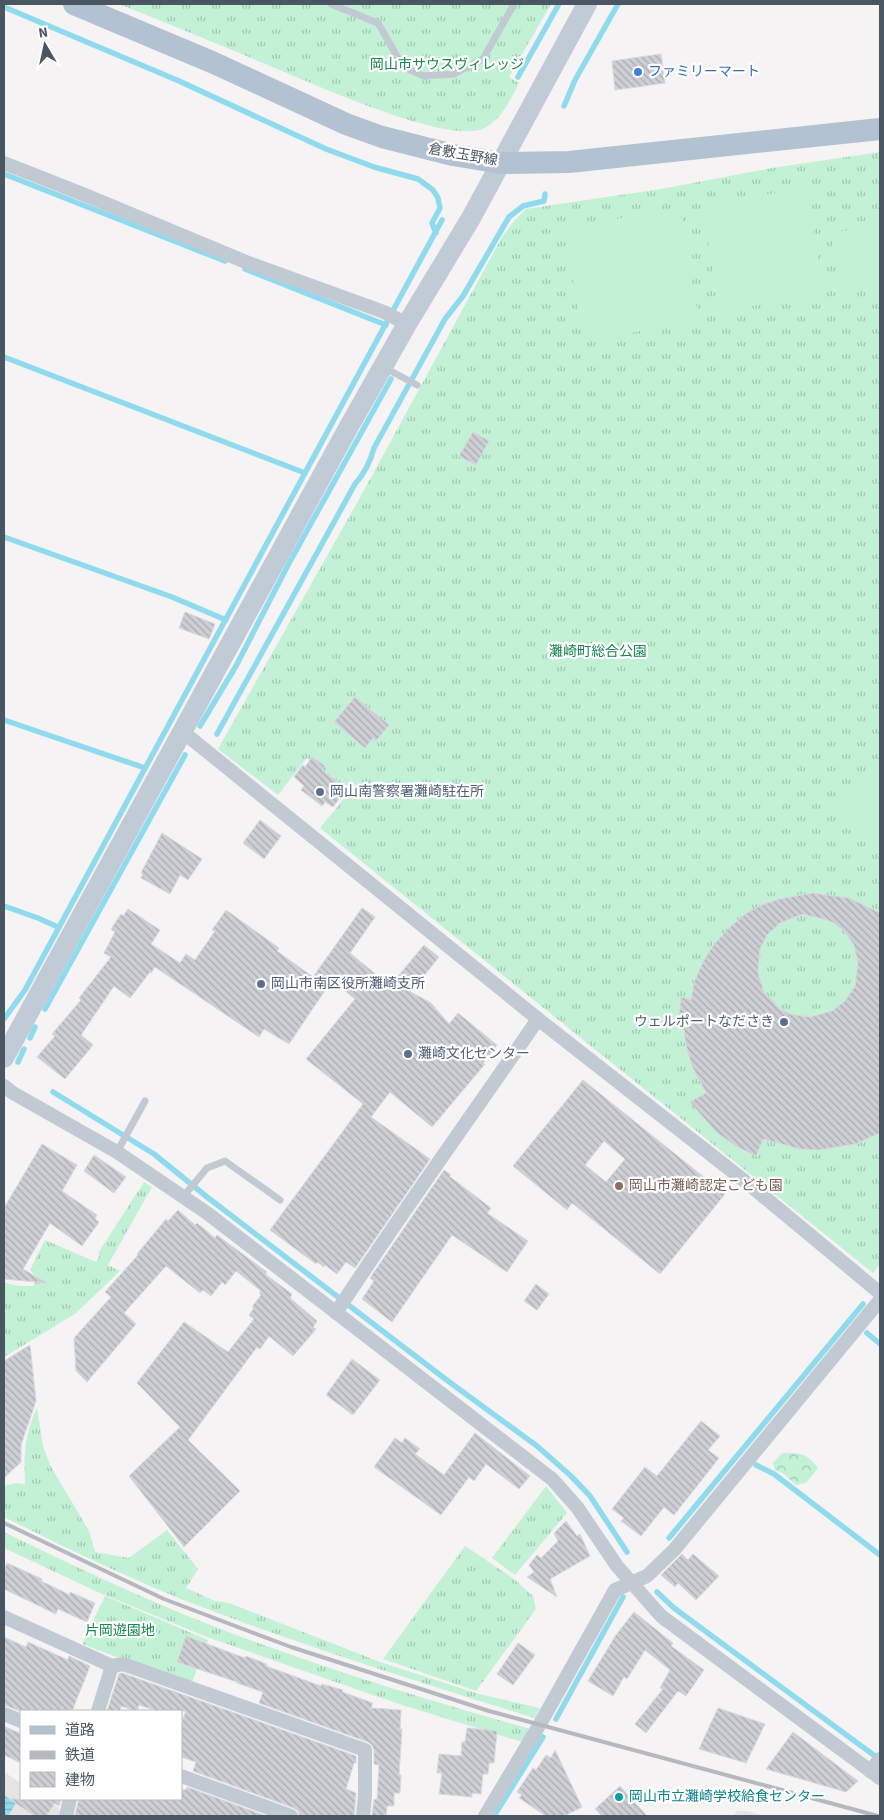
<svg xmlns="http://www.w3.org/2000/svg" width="884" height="1820" viewBox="0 0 884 1820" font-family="'Source Sans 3','Noto Sans JP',sans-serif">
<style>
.education{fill:#e6e4e5}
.grass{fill:url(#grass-tufts)}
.forest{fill:url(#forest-crowns)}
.pitch{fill:#c3f1d5}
.water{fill:url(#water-rules)}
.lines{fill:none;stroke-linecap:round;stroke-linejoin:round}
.stream{stroke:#90daee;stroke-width:5.5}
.building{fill:url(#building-back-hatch);stroke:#d7d9de;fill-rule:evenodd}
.lane{stroke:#c1cad2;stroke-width:7}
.street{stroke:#c1cad2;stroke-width:14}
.secondary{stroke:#c1cbd6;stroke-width:20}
.primary{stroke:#b3c2d1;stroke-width:22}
.rail{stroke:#b5b8bd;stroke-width:4}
.shop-dot{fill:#3f7fe0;stroke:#fff;stroke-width:2}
.service-dot{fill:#5c6f8a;stroke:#fff;stroke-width:2}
.education-dot{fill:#8d6e63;stroke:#fff;stroke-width:2}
.culture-dot{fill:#0f9aa8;stroke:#fff;stroke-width:2}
.labels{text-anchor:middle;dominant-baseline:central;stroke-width:4.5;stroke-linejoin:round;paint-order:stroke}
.park-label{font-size:14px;fill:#17864f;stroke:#fff}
.shop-label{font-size:14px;fill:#366cbe;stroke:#fff;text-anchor:start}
.street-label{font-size:14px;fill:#4a5661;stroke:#fff}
.service-label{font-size:14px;fill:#4e5e75;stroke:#fff;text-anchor:start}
.education-label{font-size:14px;fill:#785e54;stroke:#fff;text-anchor:start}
.culture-label{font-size:14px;fill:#0d838f;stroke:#fff;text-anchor:start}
</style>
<defs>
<pattern id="grass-tufts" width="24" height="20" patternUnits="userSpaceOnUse" patternTransform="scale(1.25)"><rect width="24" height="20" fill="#c3f1d5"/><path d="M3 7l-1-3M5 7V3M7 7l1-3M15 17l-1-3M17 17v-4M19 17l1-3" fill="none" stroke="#a0c6b0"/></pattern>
<pattern id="forest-crowns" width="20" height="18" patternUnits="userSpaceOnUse" patternTransform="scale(1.25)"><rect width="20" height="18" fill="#c3f1d5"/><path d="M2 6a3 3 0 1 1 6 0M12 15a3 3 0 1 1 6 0" fill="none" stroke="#a0c6b0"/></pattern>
<pattern id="water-rules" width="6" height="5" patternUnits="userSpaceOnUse" patternTransform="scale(1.25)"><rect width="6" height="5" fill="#90daee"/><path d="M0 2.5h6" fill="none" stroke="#78b4c4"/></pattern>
<pattern id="building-back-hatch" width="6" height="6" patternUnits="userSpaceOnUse" patternTransform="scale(1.25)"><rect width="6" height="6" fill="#cdcfd5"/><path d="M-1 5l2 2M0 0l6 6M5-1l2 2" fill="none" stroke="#a8abb0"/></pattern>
</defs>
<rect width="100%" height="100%" fill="#f5f3f3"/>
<g class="education">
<path d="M 4,1772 L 21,1783 L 21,1799 L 45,1799 L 59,1808 L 60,1816 L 4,1816 Z"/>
<path d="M 737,1811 L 747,1811 L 765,1816 L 733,1816 Z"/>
</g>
<g class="grass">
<path d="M 119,4 L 551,4 L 509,77 L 519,83 C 511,98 500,123 482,129 C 443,144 305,80 263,63 C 215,43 167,23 119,4 Z"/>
<path d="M 880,152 L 880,1264 L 873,1273 L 320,828 L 350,791 L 307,758 L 278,795 L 218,749 L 362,494 L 502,237 L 515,220 L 526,209 L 661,189 L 772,168 Z"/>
<path d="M 144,1182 L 152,1187 L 108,1265 L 120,1271 L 75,1314 L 4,1357 L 4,1283 L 19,1286 L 33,1286 L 37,1278 L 30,1270 L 45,1240 L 96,1262 L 100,1255 L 98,1253 Z"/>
<path d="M 37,1408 L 43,1446 L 50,1465 L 89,1531 L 95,1552 L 129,1558 L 167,1530 L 198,1569 L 186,1588 L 215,1601 L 229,1603 L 380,1662 L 479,1694 L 540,1708 L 535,1718 C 418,1682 301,1645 186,1601 C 124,1576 64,1547 4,1517 L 4,1486 L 15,1483 L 25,1484 C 24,1454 24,1435 37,1408 Z"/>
<path d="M 546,1486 L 567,1513 L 515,1575 L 492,1558 Z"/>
<path d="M 4,1532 C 74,1566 145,1600 218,1628 C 320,1667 425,1700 531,1729 L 522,1742 L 396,1703 L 207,1637 L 100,1593 L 4,1548 Z"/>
<path d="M 465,1546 L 514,1579 L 533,1596 L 536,1609 L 476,1691 L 383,1659 Z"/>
<path d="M 105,1596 L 208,1640 L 191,1685 L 82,1644 Z"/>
</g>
<path class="forest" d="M 782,1453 C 801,1453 807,1453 818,1468 L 806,1483 L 796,1485 L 783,1473 L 775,1470 L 773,1463 Z"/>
<g class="pitch">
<path d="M 806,188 L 824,294 L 719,311 L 702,205 Z"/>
<path d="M 680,208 L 699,321 L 583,341 L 564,228 Z"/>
<path d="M 880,225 L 880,285 L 841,292 L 831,233 Z"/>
<path d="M 880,759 L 880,845 L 837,804 Z"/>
</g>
<path class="water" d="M 4,1795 L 16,1803 L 8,1816 L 4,1816 Z"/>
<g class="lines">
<g class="stream">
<path d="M 4,7 L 179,81 L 326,149 L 374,167 L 418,179 L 433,190 L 438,198 L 440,208 L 432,223 L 436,233"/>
<path d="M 518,77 L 559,4"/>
<path d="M 564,106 L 575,80 L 618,4"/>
<path d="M 4,174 L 225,261"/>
<path d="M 245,269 L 386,325"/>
<path d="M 4,357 L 305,473"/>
<path d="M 4,537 L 172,597 L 226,620"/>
<path d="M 4,720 L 145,768"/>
<path d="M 200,726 L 236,666 L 288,565 L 391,379"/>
<path d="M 217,734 L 355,484 C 365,473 370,463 374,448 L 445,319 L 463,296 L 509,217 L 523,206 L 544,201 L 545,194"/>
<path d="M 4,906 L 38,918 L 58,927"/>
<path d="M 45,1009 L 185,755"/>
<path d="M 4,1019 L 25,990 L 442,220"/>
<path d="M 30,1038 L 35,1027"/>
<path d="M 18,1062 L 24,1049"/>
<path d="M 53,1092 L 154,1154 L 207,1197 L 448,1381 L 537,1446 L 571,1476 L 590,1496 L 627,1552"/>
<path d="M 867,1333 L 880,1344"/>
<path d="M 756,1465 L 774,1474 L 880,1555"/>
<path d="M 669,1538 L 863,1304"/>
<path d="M 657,1592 L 674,1608 L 879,1759"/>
<path d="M 556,1719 L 623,1597"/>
<path d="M 494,1816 L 543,1737"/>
</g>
</g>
<g class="building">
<path d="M 661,54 L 665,83 L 615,90 L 612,61 Z"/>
<path d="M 473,432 L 489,441 L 476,465 L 459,456 Z"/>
<path d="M 185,612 L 215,624 L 209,639 L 179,628 Z"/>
<path d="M 355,697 L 389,725 L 376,741 L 373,738 L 365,748 L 334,722 Z"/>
<path d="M 312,757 L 325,766 L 322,770 L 347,788 L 333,807 L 325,802 L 322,806 L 301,790 L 304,786 L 294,777 L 303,765 L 305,767 Z"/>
<path d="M 260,820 L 281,836 L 264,859 L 243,843 Z"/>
<path d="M 162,833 L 202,859 L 188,880 L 180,875 L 170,894 L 141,878 L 143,874 L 141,873 Z"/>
<path d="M 813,893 L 849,898 L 880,913 L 880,1133 L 855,1144 L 819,1150 L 800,1149 L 763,1139 L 756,1156 L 736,1146 L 716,1132 L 690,1102 L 706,1093 L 692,1066 L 686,1045 L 682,1017 L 679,1017 L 681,997 L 691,1000 L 694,982 L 705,958 L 716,942 L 731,926 L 747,913 L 764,904 L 780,899 ZM 803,914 L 827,920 L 834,923 L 845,932 L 854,945 L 858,963 L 855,986 L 845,1001 L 832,1011 L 810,1017 L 790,1014 L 779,1008 L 764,992 L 758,973 L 760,949 L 767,935 L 780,923 Z"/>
<path d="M 362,908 L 375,917 L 350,953 L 390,986 L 424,945 L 439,957 L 411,992 L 431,1003 L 449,1024 L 458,1013 L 497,1045 L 483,1063 L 485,1064 L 432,1127 L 390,1092 L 371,1117 L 430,1159 L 355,1268 L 346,1262 L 337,1274 L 325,1265 L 324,1267 L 317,1262 L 316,1264 L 270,1230 L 363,1104 L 306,1059 L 355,999 L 332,980 L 289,1044 L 264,1029 L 259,1037 L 155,967 L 151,973 L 150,972 L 130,998 L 114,986 L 81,1035 L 93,1045 L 65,1079 L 37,1057 L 55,1036 L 52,1034 L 81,1000 L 79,998 L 111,957 L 104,953 L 115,932 L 111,929 L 121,914 L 123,916 L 128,909 L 160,930 L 151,944 L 180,963 L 186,954 L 195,960 L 215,931 L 212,930 L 226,910 L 279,948 L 277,951 L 313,977 Z"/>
<path d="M 583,1080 L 725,1194 L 660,1274 L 572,1203 L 567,1210 L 513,1166 ZM 604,1141 L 625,1159 L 606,1182 L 585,1165 Z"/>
<path d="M 42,1144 L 77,1165 L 62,1191 L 97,1215 L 95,1219 L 99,1222 L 82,1246 L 50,1223 L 23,1269 L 47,1283 L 4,1279 L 4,1208 Z"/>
<path d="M 94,1155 L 126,1177 L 114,1193 L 84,1171 Z"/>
<path d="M 444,1170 L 451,1175 L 449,1176 L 491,1208 L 487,1213 L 528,1241 L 507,1272 L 452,1235 L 392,1322 L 362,1299 L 374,1281 L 370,1278 Z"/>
<path d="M 178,1210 L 195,1225 L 197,1223 L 215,1238 L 217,1235 L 267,1272 L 265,1274 L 292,1294 L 290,1298 L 317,1321 L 313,1327 L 316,1329 L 293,1356 L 269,1336 L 260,1349 L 257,1347 L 188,1440 L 240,1491 L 184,1547 L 129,1476 L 180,1427 L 137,1383 L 184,1322 L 228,1352 L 254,1319 L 249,1315 L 254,1308 L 252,1307 L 261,1295 L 259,1293 L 261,1291 L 236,1271 L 225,1285 L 222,1282 L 211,1296 L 203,1290 L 200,1293 L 166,1266 L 124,1313 L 136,1324 L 87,1382 L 76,1371 L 74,1338 L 111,1297 L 105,1292 L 138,1255 L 137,1254 L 166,1219 L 168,1221 Z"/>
<path d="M 536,1284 L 549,1294 L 537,1310 L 524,1301 Z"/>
<path d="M 30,1345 L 36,1401 L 21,1445 L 21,1462 L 4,1478 L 4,1361 Z"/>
<path d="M 352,1359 L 380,1380 L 353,1415 L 326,1395 Z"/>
<path d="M 701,1421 L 720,1436 L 708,1450 L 719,1458 L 674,1515 L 664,1507 L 641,1536 L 621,1521 L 624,1518 L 612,1509 L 645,1467 L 657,1476 Z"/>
<path d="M 475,1433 L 530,1476 L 519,1489 L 486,1464 L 474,1481 L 469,1477 L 441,1515 L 374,1467 L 395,1438 L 402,1443 L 405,1438 L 420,1449 L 415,1454 L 444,1475 Z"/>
<path d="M 566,1521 L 577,1536 L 580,1534 L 590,1556 L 550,1579 L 557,1597 L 527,1577 L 534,1572 L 529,1565 L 537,1555 L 541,1558 L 558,1541 L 554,1533 Z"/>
<path d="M 682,1554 L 688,1560 L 693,1554 L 719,1576 L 696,1600 L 678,1583 L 675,1587 L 661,1575 Z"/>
<path d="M 7,1563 L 42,1579 L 41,1581 L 70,1595 L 70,1592 L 95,1603 L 87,1622 L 58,1609 L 56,1614 L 4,1589 L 4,1571 Z"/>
<path d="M 634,1612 L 673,1643 L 671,1646 L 704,1670 L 686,1696 L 678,1691 L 646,1733 L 635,1724 L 663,1689 L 660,1688 L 670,1670 L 645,1650 L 627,1679 L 624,1677 L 613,1696 L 588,1681 L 616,1635 Z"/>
<path d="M 186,1636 L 245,1658 L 246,1656 L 267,1664 L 266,1666 L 321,1686 L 322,1684 L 343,1690 L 342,1692 L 373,1703 L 371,1708 L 401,1710 L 400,1729 L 402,1729 L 399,1775 L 401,1775 L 400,1793 L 394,1793 L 394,1806 L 387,1806 L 386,1816 L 372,1816 L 374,1799 L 377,1800 L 379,1765 L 374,1764 L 374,1750 L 372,1745 L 368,1742 L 259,1703 L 263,1692 L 237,1683 L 237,1682 L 177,1662 Z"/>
<path d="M 4,1637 L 26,1647 L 28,1642 L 68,1660 L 69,1656 L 90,1666 L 72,1711 L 20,1711 L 4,1705 Z"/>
<path d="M 518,1643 L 535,1655 L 513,1685 L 497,1674 Z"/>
<path d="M 122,1673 L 356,1756 L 356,1763 L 354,1763 L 346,1789 L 356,1793 L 354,1816 L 300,1816 L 298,1811 L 294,1808 L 193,1771 L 196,1762 L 181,1757 L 181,1724 L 186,1711 L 157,1711 L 139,1705 L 137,1711 L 121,1706 L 120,1711 L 107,1711 L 119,1674 Z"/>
<path d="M 718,1708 L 765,1724 L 746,1763 L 699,1749 Z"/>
<path d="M 4,1726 L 21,1734 L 21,1763 L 4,1755 Z"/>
<path d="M 467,1728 L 497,1731 L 494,1763 L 489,1763 L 488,1774 L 483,1774 L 481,1794 L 472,1793 L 472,1797 L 439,1794 L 442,1773 L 437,1773 L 439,1754 L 461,1756 L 462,1742 L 465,1742 Z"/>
<path d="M 793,1732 L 858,1781 L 846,1792 L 766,1769 Z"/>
<path d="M 555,1750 L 582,1807 L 564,1816 L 546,1816 L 519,1798 L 522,1795 L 517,1792 L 533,1768 L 536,1770 L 546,1755 L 551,1758 Z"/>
<path d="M 620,1786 L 647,1816 L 602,1816 L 595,1809 Z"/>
<path d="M 187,1787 L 266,1816 L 79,1816 L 75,1815 L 79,1799 L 181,1799 L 181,1789 L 186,1790 Z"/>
<path d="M 9,1799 L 61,1799 L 59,1806 L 55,1803 L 46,1816 L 35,1816 Z"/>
</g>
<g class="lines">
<g class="lane">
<path d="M 331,4 L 378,23 L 403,67 L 424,76 L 454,74 L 483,59 L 514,4"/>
<path d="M 383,367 L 417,385"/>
<path d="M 117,1152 L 145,1101"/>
<path d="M 183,1197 L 207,1168 L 225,1161 L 280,1200"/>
</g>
<g class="street">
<path d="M 4,163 L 85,195 L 246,262 L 384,312 L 407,324"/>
<path d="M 183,732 L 538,1019 L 751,1186 L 880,1293"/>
<path d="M 4,1086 L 13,1093 L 117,1152 L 207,1213 L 552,1479 L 577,1507 L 617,1566 L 661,1616 L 880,1778"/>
<path d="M 336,1313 C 401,1213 471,1117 538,1019"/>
<path d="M 4,1617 L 112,1666 L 98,1711"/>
<path d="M 112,1666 L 123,1664 L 365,1750 L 365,1796 L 363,1816"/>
<path d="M 4,1714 L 21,1721"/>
<path d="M 870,1771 L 880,1759"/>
<path d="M 181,1776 L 291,1816"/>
<path d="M 66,1816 L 70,1799"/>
<path d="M 485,1816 L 540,1724 L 615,1590 L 647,1576 L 674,1550 L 880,1300"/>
</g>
<path class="secondary" d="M 4,1058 L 347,430 L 407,324 L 471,218 L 587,4"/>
<path class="primary" d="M 74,4 L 214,63 L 346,124 L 382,137 L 453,155 L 501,163 L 569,162 L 880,129"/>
<path class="rail" d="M 4,1523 L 164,1599 L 291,1647 L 489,1711 L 878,1816"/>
</g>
<circle class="shop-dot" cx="638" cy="72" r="5"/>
<g class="service-dot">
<circle cx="320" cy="792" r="5"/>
<circle cx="261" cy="984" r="5"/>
<circle cx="784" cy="1022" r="5"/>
<circle cx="408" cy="1054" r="5"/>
</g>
<circle class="education-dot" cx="619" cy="1186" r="5"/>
<circle class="culture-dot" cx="619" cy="1797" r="5"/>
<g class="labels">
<g class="park-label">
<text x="447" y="65">岡山市サウスヴィレッジ</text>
<text x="598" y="652">灘崎町総合公園</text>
<text x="120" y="1631">片岡遊園地</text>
</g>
<g class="shop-label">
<text x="648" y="72">ファミリーマート</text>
</g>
<g class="street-label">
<text transform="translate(463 155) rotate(10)">倉敷玉野線</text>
</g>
<g class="service-label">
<text x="330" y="792">岡山南警察署灘崎駐在所</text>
<text x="271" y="984">岡山市南区役所灘崎支所</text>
<text x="774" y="1022" text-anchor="end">ウェルポートなださき</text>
<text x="418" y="1054">灘崎文化センター</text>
</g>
<g class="education-label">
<text x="629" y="1186">岡山市灘崎認定こども園</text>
</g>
<g class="culture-label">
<text x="629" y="1797">岡山市立灘崎学校給食センター</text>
</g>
</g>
<rect width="884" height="1820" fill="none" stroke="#4a5661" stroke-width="10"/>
<rect x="20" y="1710" width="162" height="90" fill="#ffffff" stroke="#b7bbc0"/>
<rect x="30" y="1726" width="25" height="8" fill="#b3c2d1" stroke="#b7bbc0"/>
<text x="65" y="1735" font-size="15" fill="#4a5661">道路</text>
<rect x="30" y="1751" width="25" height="8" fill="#b5b8bd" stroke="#b7bbc0"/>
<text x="65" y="1760" font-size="15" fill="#4a5661">鉄道</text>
<rect x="30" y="1772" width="25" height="15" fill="url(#building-back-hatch)" stroke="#b7bbc0"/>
<text x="65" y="1785" font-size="15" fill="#4a5661">建物</text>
<g transform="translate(45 45) rotate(351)" stroke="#ffffff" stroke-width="4" paint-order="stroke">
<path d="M0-4L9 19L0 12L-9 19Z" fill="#4a5661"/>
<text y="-8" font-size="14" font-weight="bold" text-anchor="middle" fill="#4a5661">N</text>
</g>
</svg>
